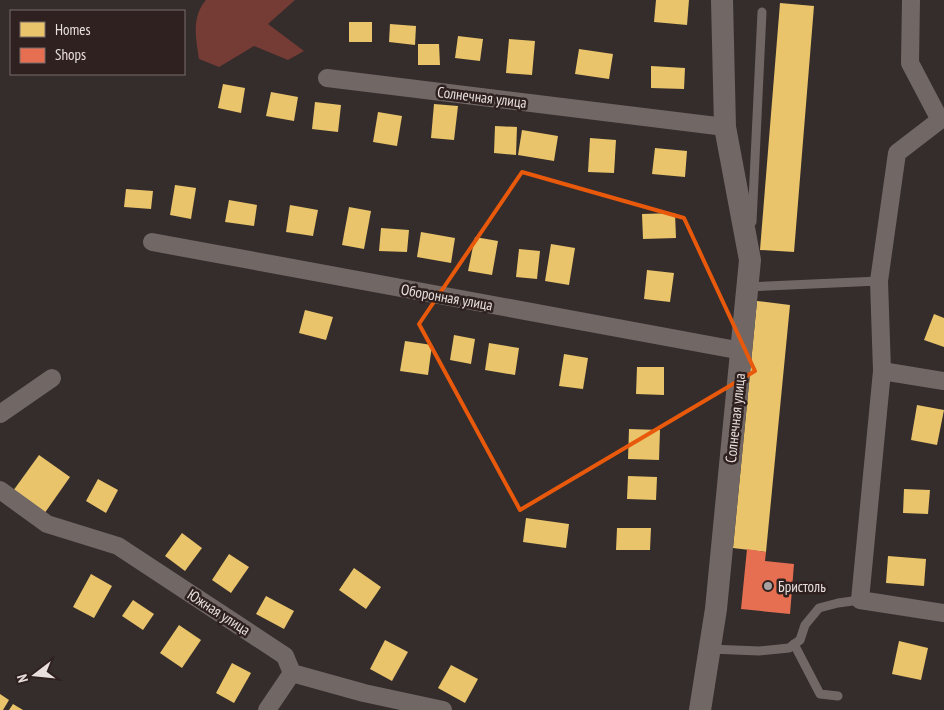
<svg xmlns="http://www.w3.org/2000/svg" width="944" height="710" viewBox="0 0 944 710" font-family="'PT Sans Narrow',sans-serif">
<style>
.forest{fill:#753b35}
.homes{fill:#e9c46a}
.shops{fill:#e76f51}
.lines{fill:none;stroke-linecap:round;stroke-linejoin:round}
.service{stroke:#716866;stroke-width:9}
.minor{stroke:#716866;stroke-width:18}
.tertiary{stroke:#716866;stroke-width:22}
.marked{fill:none;stroke:#e8590c;stroke-width:4;stroke-linejoin:round}
.poi-dot{fill:#a9a19f;stroke:#2f211f;stroke-width:2}
.labels{text-anchor:middle;dominant-baseline:central;stroke-width:5;stroke-linejoin:round;paint-order:stroke}
.street-label{font-size:15px;fill:#e8dfdd;stroke:#2f211f}
.poi-label{font-size:15px;fill:#e8dfdd;stroke:#2f211f;text-anchor:start}
</style>
<rect width="100%" height="100%" fill="#352d2c"/>
<path class="forest" d="M 206,0 L 295,0 L 268,24 L 304,51 L 288,60 L 254,46 L 219,67 L 199,59 C 196,39 191,17 206,0 Z"/>
<g class="homes">
<path d="M 656,0 L 689,0 L 687,25 L 654,22 Z"/>
<path d="M 780,3 L 814,6 L 794,252 L 760,250 Z"/>
<rect x="349" y="22" width="23" height="20"/>
<path d="M 390,24 L 416,26 L 415,45 L 389,42 Z"/>
<path d="M 458,36 L 483,39 L 480,61 L 455,58 Z"/>
<path d="M 509,39 L 535,41 L 532,75 L 506,73 Z"/>
<path d="M 418,44 L 439,44 L 440,65 L 418,65 Z"/>
<path d="M 579,49 L 613,54 L 609,79 L 575,74 Z"/>
<path d="M 651,66 L 685,68 L 684,89 L 651,88 Z"/>
<path d="M 223,84 L 245,88 L 241,113 L 218,108 Z"/>
<path d="M 271,92 L 298,97 L 294,121 L 266,116 Z"/>
<path d="M 315,102 L 341,105 L 338,132 L 312,129 Z"/>
<path d="M 434,104 L 458,106 L 454,140 L 431,138 Z"/>
<path d="M 378,112 L 402,116 L 397,146 L 373,142 Z"/>
<path d="M 495,126 L 517,127 L 516,155 L 494,153 Z"/>
<path d="M 522,130 L 558,136 L 554,161 L 518,155 Z"/>
<path d="M 590,138 L 616,140 L 614,173 L 588,172 Z"/>
<path d="M 655,148 L 687,151 L 685,177 L 652,174 Z"/>
<path d="M 175,185 L 196,188 L 191,219 L 170,215 Z"/>
<path d="M 126,189 L 153,191 L 151,209 L 124,207 Z"/>
<path d="M 229,200 L 257,205 L 254,226 L 225,222 Z"/>
<path d="M 290,205 L 318,210 L 313,236 L 286,232 Z"/>
<path d="M 349,207 L 371,211 L 364,249 L 342,245 Z"/>
<path d="M 675,213 L 676,238 L 643,239 L 642,214 Z"/>
<path d="M 381,228 L 409,230 L 407,252 L 379,251 Z"/>
<path d="M 421,232 L 455,238 L 451,263 L 417,257 Z"/>
<path d="M 475,237 L 498,241 L 492,275 L 468,271 Z"/>
<path d="M 551,244 L 575,248 L 569,285 L 545,281 Z"/>
<path d="M 519,249 L 540,251 L 537,279 L 516,277 Z"/>
<path d="M 647,270 L 674,273 L 670,302 L 644,299 Z"/>
<path d="M 757,301 L 790,305 L 766,552 L 733,548 Z"/>
<path d="M 305,310 L 333,317 L 326,340 L 299,333 Z"/>
<path d="M 934,314 L 944,318 L 944,347 L 924,340 Z"/>
<path d="M 454,335 L 475,339 L 471,364 L 450,360 Z"/>
<path d="M 405,341 L 432,345 L 428,375 L 400,371 Z"/>
<path d="M 489,343 L 519,348 L 515,375 L 485,370 Z"/>
<path d="M 564,354 L 588,358 L 583,389 L 559,386 Z"/>
<path d="M 637,367 L 664,367 L 664,395 L 636,394 Z"/>
<path d="M 917,405 L 944,410 L 937,445 L 911,440 Z"/>
<path d="M 629,429 L 660,430 L 659,460 L 628,459 Z"/>
<path d="M 39,455 L 70,477 L 44,514 L 13,491 Z"/>
<path d="M 628,476 L 657,477 L 656,500 L 627,499 Z"/>
<path d="M 98,479 L 118,490 L 106,513 L 86,501 Z"/>
<path d="M 904,489 L 930,490 L 928,514 L 903,513 Z"/>
<path d="M 526,518 L 569,524 L 566,548 L 523,542 Z"/>
<path d="M 617,528 L 651,528 L 650,550 L 616,550 Z"/>
<path d="M 182,533 L 202,548 L 185,571 L 165,556 Z"/>
<path d="M 229,554 L 249,567 L 231,593 L 212,580 Z"/>
<path d="M 888,556 L 926,559 L 924,586 L 886,583 Z"/>
<path d="M 354,568 L 381,587 L 366,609 L 339,590 Z"/>
<path d="M 91,574 L 112,586 L 94,618 L 73,607 Z"/>
<path d="M 266,596 L 294,611 L 284,629 L 256,614 Z"/>
<path d="M 133,600 L 154,614 L 143,630 L 122,616 Z"/>
<path d="M 179,625 L 201,640 L 182,668 L 160,653 Z"/>
<path d="M 385,640 L 408,652 L 392,681 L 370,669 Z"/>
<path d="M 899,641 L 928,648 L 921,680 L 892,674 Z"/>
<path d="M 232,663 L 251,673 L 234,703 L 216,693 Z"/>
<path d="M 451,665 L 478,679 L 465,703 L 438,688 Z"/>
<path d="M 0,694 L 9,700 L 3,710 L 0,710 Z"/>
<path d="M 13,704 L 23,710 L 9,710 Z"/>
</g>
<path class="shops" d="M 747,549 L 766,552 L 765,561 L 794,564 L 790,614 L 741,609 Z"/>
<g class="lines">
<g class="service">
<path d="M 752,222 L 762,12"/>
<path d="M 748,287 L 879,281"/>
<path d="M 794,644 L 820,694 L 838,696"/>
<path d="M 710,649 L 759,651 L 789,648 L 800,640 L 805,625 L 819,608 L 838,603 L 860,600"/>
</g>
<g class="minor">
<path d="M 911,0 L 910,63 L 940,120 L 897,153 L 879,281 L 882,371 L 860,600 L 944,613"/>
<path d="M 327,78 L 725,127"/>
<path d="M 152,242 L 742,351"/>
<path d="M 882,371 L 944,381"/>
<path d="M 0,414 L 52,378"/>
<path d="M 0,490 L 47,524 L 118,546 L 285,656 L 292,673 L 364,693 L 443,710"/>
<path d="M 267,710 L 292,673"/>
</g>
<path class="tertiary" d="M 700,710 L 716,609 L 750,260 L 725,127 L 722,0"/>
</g>
<path class="marked" d="M 522,172 L 684,218 L 755,371 L 520,510 L 419,324 Z"/>
<circle class="poi-dot" cx="768" cy="586" r="5"/>
<g class="labels">
<g class="street-label">
<text transform="translate(482 97) rotate(7)">Солнечная улица</text>
<text transform="translate(447 297) rotate(10)">Оборонная улица</text>
<text transform="translate(735 418) rotate(-84)">Солнечная улица</text>
<text transform="translate(219 612) rotate(33)">Южная улица</text>
</g>
<g class="poi-label">
<text x="778" y="586">Бристоль</text>
</g>
</g>
<rect x="10" y="10" width="175" height="65" fill="#2f211f" stroke="#796d6b"/>
<rect x="20" y="22" width="25" height="15" fill="#e9c46a" stroke="#796d6b"/>
<text x="55" y="35" font-size="15" fill="#e8dfdd">Homes</text>
<rect x="20" y="48" width="25" height="15" fill="#e76f51" stroke="#796d6b"/>
<text x="55" y="60" font-size="15" fill="#e8dfdd">Shops</text>
<g transform="translate(35 675) rotate(254)" stroke="#2f211f" stroke-width="4" paint-order="stroke">
<path d="M0-4L9 19L0 12L-9 19Z" fill="#e8dfdd"/>
<text y="-8" font-size="14" font-weight="bold" text-anchor="middle" fill="#e8dfdd">N</text>
</g>
</svg>
